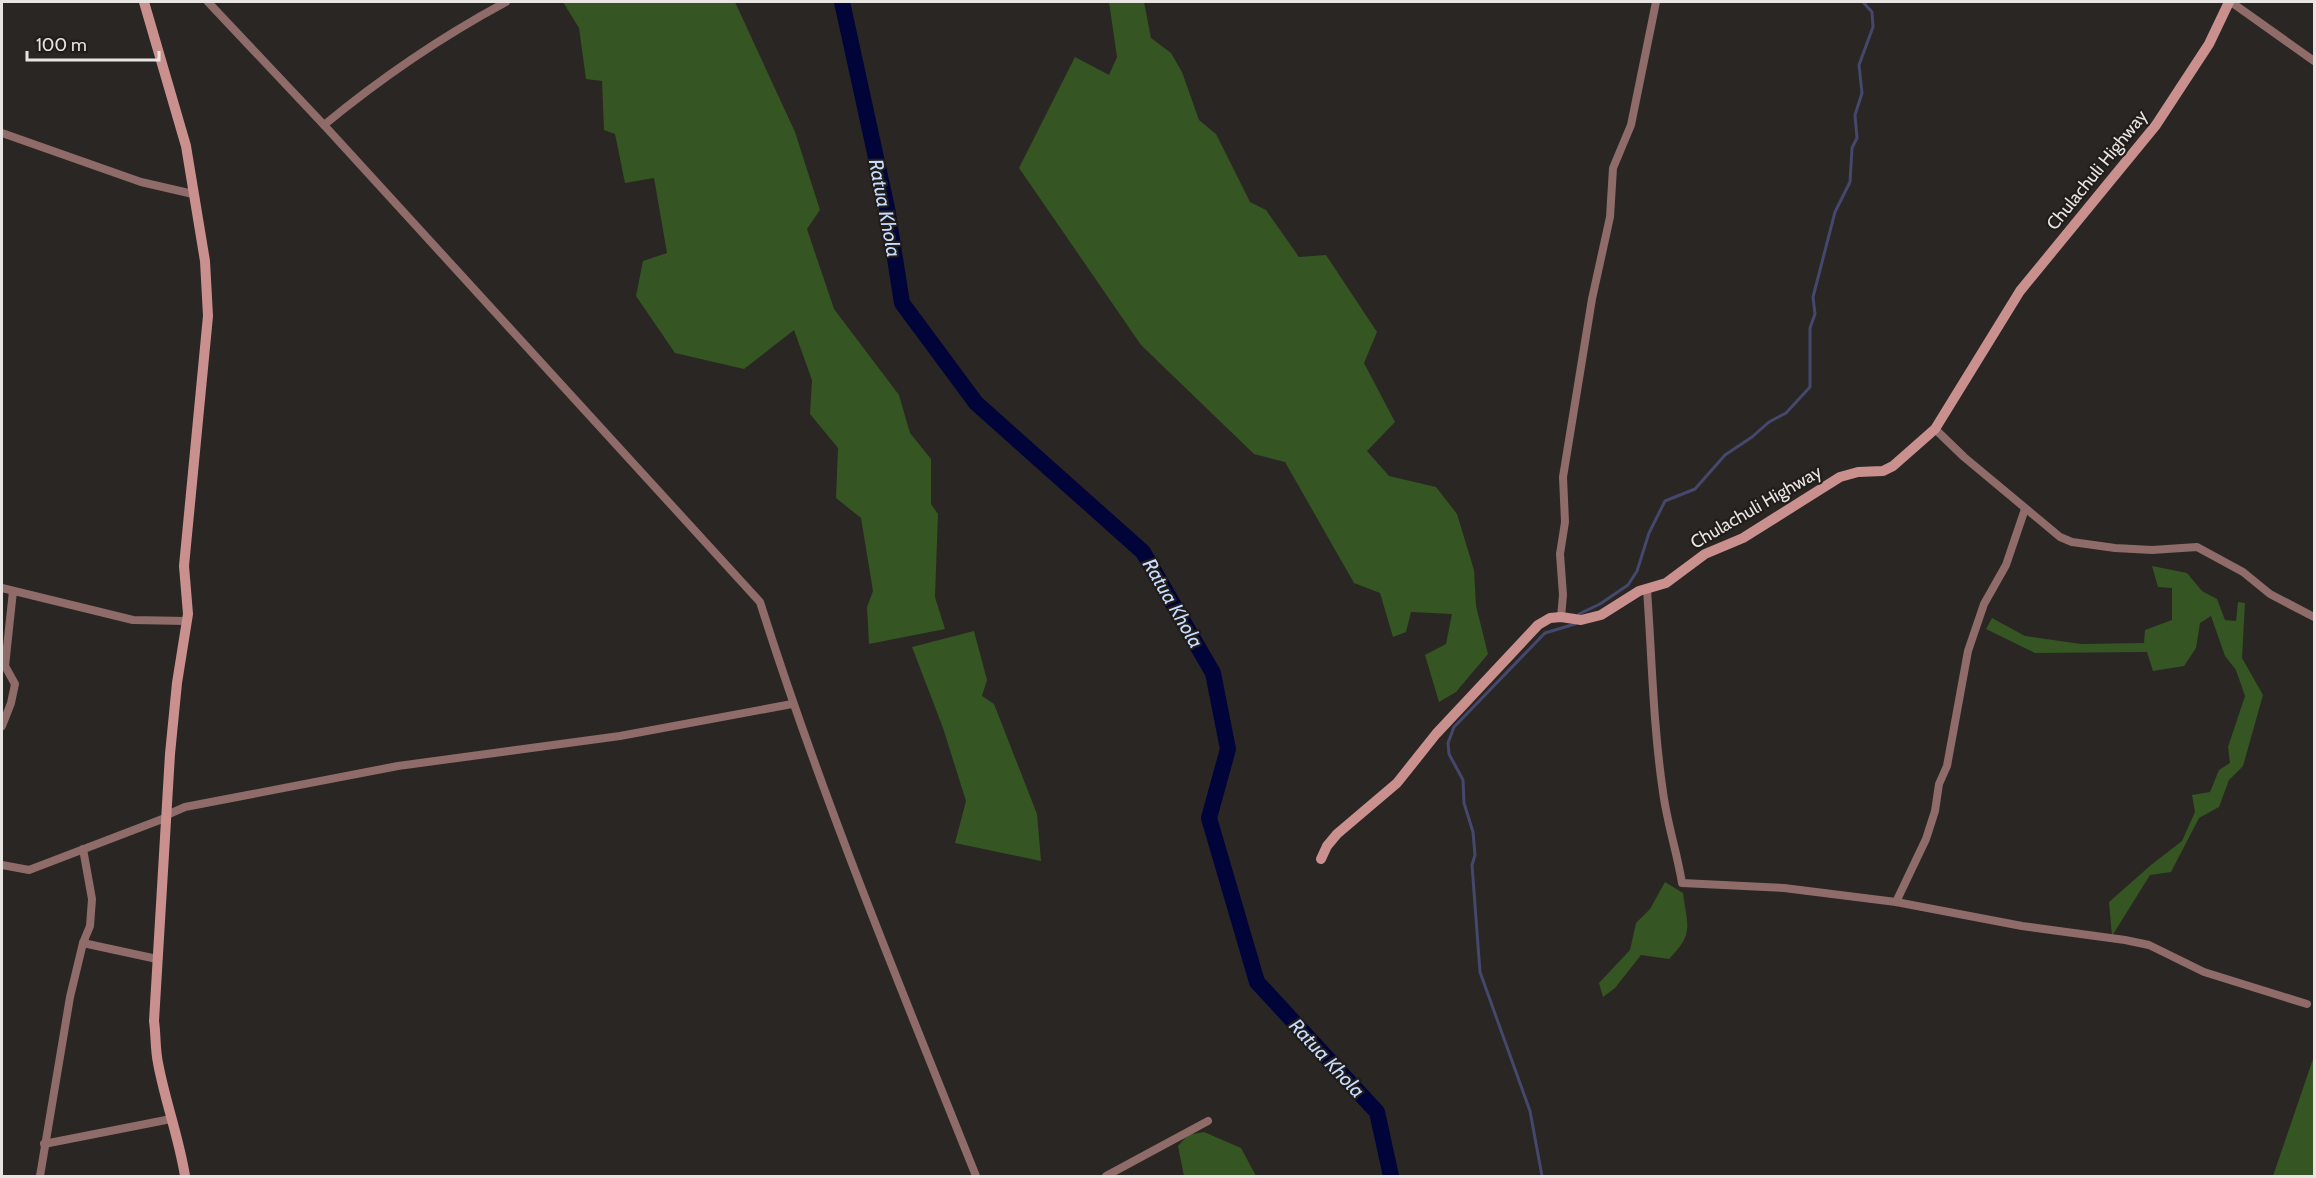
<svg xmlns="http://www.w3.org/2000/svg" width="2316" height="1178" viewBox="0 0 2316 1178" font-family="Cabin,sans-serif">
<style>
.green{fill:#355523}
.lines{fill:none;stroke-linecap:round;stroke-linejoin:round}
.stream{stroke:#45476c;stroke-width:3}
.river{stroke:#000439;stroke-width:16}
.street{stroke:#8f6b69;stroke-width:8}
.secondary{stroke:#ca908e;stroke-width:10}
.labels{text-anchor:middle;dominant-baseline:central;stroke-width:4.5;stroke-linejoin:round;paint-order:stroke}
.street-label{font-size:18px;fill:#e7e4e2;stroke:#211d1a}
.water-label{font-size:20px;font-style:italic;fill:#c7dcff;stroke:#211d1a}
</style>
<rect width="100%" height="100%" fill="#2a2623"/>
<g class="green">
<path d="M 563,2 L 735,2 L 795,132 L 820,210 L 807,229 L 834,309 L 899,395 L 910,433 L 931,459 L 931,504 L 938,514 L 935,597 L 945,629 L 869,644 L 867,607 L 873,591 L 861,518 L 836,498 L 838,448 L 810,414 L 812,380 L 794,330 L 744,369 L 675,353 L 636,296 L 643,261 L 667,253 L 654,178 L 625,183 L 615,134 L 604,130 L 602,81 L 586,79 L 579,28 Z"/>
<path d="M 1109,2 L 1144,2 L 1151,38 L 1171,53 L 1182,72 L 1199,120 L 1216,134 L 1250,202 L 1266,210 L 1299,257 L 1326,255 L 1377,332 L 1364,363 L 1395,422 L 1367,451 L 1389,476 L 1436,487 L 1457,514 L 1474,570 L 1476,606 L 1488,654 L 1456,692 L 1439,702 L 1425,655 L 1446,644 L 1452,614 L 1411,612 L 1406,632 L 1393,637 L 1380,593 L 1354,583 L 1285,462 L 1254,454 L 1141,345 L 1019,168 L 1075,57 L 1109,75 L 1117,57 Z"/>
<path d="M 2152,566 L 2187,573 L 2202,591 L 2217,599 L 2225,620 L 2236,621 L 2238,602 L 2245,603 L 2242,658 L 2263,695 L 2243,766 L 2229,780 L 2219,807 L 2199,818 L 2171,872 L 2150,875 L 2112,936 L 2109,902 L 2151,865 L 2182,841 L 2195,812 L 2192,795 L 2210,792 L 2219,770 L 2230,763 L 2228,747 L 2245,696 L 2236,670 L 2225,656 L 2211,616 L 2200,623 L 2196,648 L 2184,666 L 2153,671 L 2147,652 L 2035,653 L 1986,629 L 1992,618 L 2025,636 L 2081,644 L 2144,643 L 2145,630 L 2172,620 L 2172,588 L 2158,587 Z"/>
<path d="M 974,631 L 987,680 L 982,696 L 994,704 L 1037,814 L 1041,861 L 955,843 L 966,801 L 943,728 L 912,647 Z"/>
<path d="M 1665,882 L 1683,893 C 1687,926 1695,933 1669,959 L 1641,955 L 1615,988 L 1603,997 L 1599,983 L 1630,950 L 1636,923 L 1650,909 Z"/>
<path d="M 2314,1056 L 2314,1176 L 2273,1176 Z"/>
<path d="M 1204,1132 L 1241,1148 L 1256,1176 L 1184,1176 L 1178,1146 L 1188,1135 Z"/>
</g>
<g class="lines">
<g class="stream">
<path d="M 1579,614 L 1600,604 L 1628,585 L 1637,571 L 1649,533 L 1665,501 L 1695,489 L 1725,455 L 1752,437 L 1769,422 L 1786,413 L 1810,387 L 1810,328 L 1815,314 L 1813,297 L 1835,212 L 1850,182 L 1852,148 L 1857,138 L 1855,115 L 1862,93 L 1859,65 L 1873,27 L 1872,12 L 1863,2"/>
<path d="M 1542,1176 L 1530,1111 L 1480,972 L 1472,865 L 1475,855 L 1473,832 L 1464,803 L 1463,780 L 1449,754 L 1448,743 L 1454,727 L 1541,637 L 1545,633 L 1575,624"/>
</g>
<path class="river" d="M 842,2 L 887,208 L 902,303 L 976,403 L 1143,552 L 1213,673 L 1228,749 L 1209,818 L 1257,982 L 1377,1112 L 1391,1176"/>
<g class="street">
<path d="M 208,2 L 324,125 L 760,602 C 822,798 900,986 976,1176"/>
<path d="M 2231,2 L 2314,61"/>
<path d="M 324,125 C 381,78 441,37 506,2"/>
<path d="M 2,133 L 141,182 L 193,194"/>
<path d="M 1935,429 L 1964,457 L 2060,537 L 2072,542 L 2115,548 L 2152,550 L 2197,547 L 2243,572 L 2270,594 L 2314,617"/>
<path d="M 2,588 L 133,620 L 186,621"/>
<path d="M 1647,590 C 1652,657 1653,725 1663,792 C 1667,823 1677,852 1682,883 L 1784,888 L 1896,902 L 2022,926 L 2125,940 L 2149,945 L 2204,972 L 2307,1004"/>
<path d="M 1561,617 L 1563,595 L 1560,554 L 1565,522 L 1563,477 L 1592,299 L 1610,217 L 1613,168 L 1631,125 L 1656,2"/>
<path d="M 2,726 L 11,703 L 15,684 L 5,666 L 13,591"/>
<path d="M 2,865 L 29,870 L 165,818 L 169,814 L 185,807 L 398,766 L 620,736 L 792,704"/>
<path d="M 1896,902 L 1926,839 L 1935,811 L 1939,784 L 1947,766 L 1968,651 L 1984,604 L 2006,565 L 2025,509"/>
<path d="M 83,943 L 157,959"/>
<path d="M 44,1144 L 171,1119"/>
<path d="M 40,1176 L 70,997 L 83,943 L 90,926 L 92,899 L 83,849"/>
<path d="M 1106,1176 L 1208,1121"/>
</g>
<g class="secondary">
<path d="M 144,2 L 186,146 L 205,261 L 208,316 L 184,566 L 188,614 L 177,683 L 170,754 L 154,1021 C 156,1034 155,1049 158,1063 C 165,1101 179,1138 185,1176"/>
<path d="M 1321,859 L 1327,846 L 1337,834 L 1397,783 L 1436,734 L 1538,625 L 1550,618 L 1561,617 L 1581,620 L 1601,615 L 1639,591 L 1666,583 L 1705,554 L 1743,538 L 1840,477 L 1858,472 L 1883,471 L 1893,466 L 1935,429 L 2020,291 L 2156,125 L 2209,44 L 2229,2"/>
</g>
</g>
<g class="labels">
<g class="street-label">
<text transform="translate(2097 170) rotate(-51)">Chulachuli Highway</text>
<text transform="translate(1756 507) rotate(-30)">Chulachuli Highway</text>
</g>
<g class="water-label">
<text transform="translate(885 208) rotate(79)">Ratua Khola</text>
<text transform="translate(1173 603) rotate(60)">Ratua Khola</text>
<text transform="translate(1327 1058) rotate(47)">Ratua Khola</text>
</g>
</g>
<rect width="2316" height="1178" fill="none" stroke="#e7e4e2" stroke-width="6"/>
<path d="M27 51v9h132v-9" fill="none" stroke="#e7e4e2" stroke-width="3"/>
<text x="36" y="51" font-size="18" fill="#e7e4e2" stroke="#211d1a" stroke-width="4.5" paint-order="stroke">100 m</text>
</svg>
